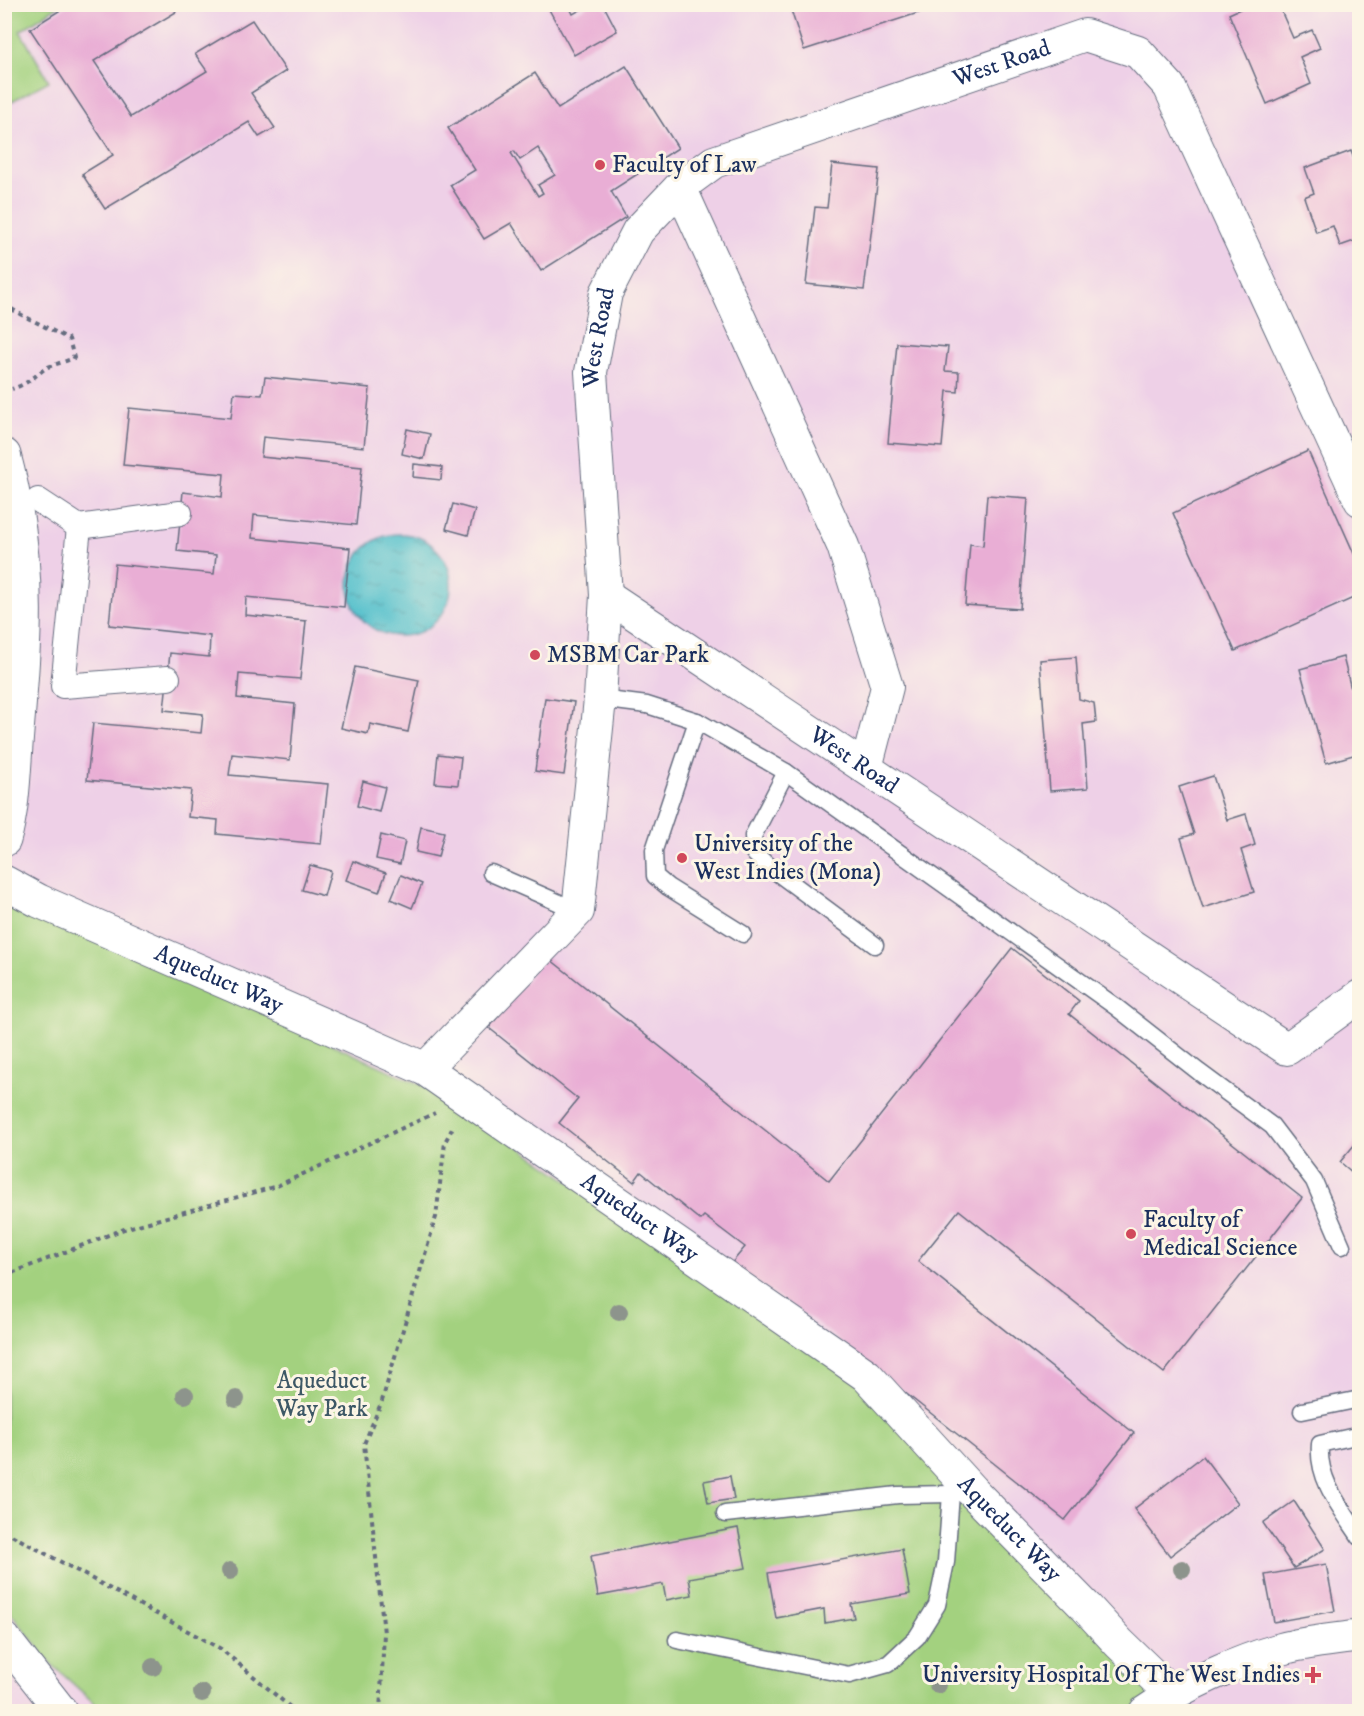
<svg xmlns="http://www.w3.org/2000/svg" width="1364" height="1716" viewBox="0 0 1364 1716" font-family="'IM FELL DW Pica',serif">
<style>
.built{fill:#eed0e7}
.green{fill:#a3d17f;stroke:#5f806e;stroke-width:1.5}
.water{fill:url(#water-ripples);stroke:#377895;stroke-width:1.5}
.building{fill:#e9aed5;fill-rule:evenodd}
.lines{fill:none;stroke-linecap:round;stroke-linejoin:round}
.service-casing{stroke:#656c7f;stroke-width:19}
.pedestrian-casing{stroke:#656c7f;stroke-width:26}
.minor-casing{stroke:#656c7f;stroke-width:34}
.tertiary-casing{stroke:#656c7f;stroke-width:35}
.path{stroke:#656c7f;stroke-width:4;stroke-dasharray:4.5 4.5;stroke-linecap:butt}
.service{stroke:#fff;stroke-width:16}
.pedestrian{stroke:#fff;stroke-width:24}
.minor{stroke:#fff;stroke-width:32}
.tertiary{stroke:#fff;stroke-width:33}
.tree{fill:#8d948c}
.poi-dot{fill:#d1495b;stroke:#fcf5e5;stroke-width:2}
.labels{text-anchor:middle;dominant-baseline:central;stroke-width:6;stroke-linejoin:round;paint-order:stroke}
.street-label{font-size:24px;fill:#1b2f5e;stroke:#fcf5e5}
.poi-label{font-size:24px;fill:#1b2f5e;stroke:#fcf5e5;text-anchor:start}
.park-label{font-size:24px;fill:#3d5866;stroke:#fcf5e5}
</style>
<defs>
<pattern id="water-ripples" width="26" height="14" patternUnits="userSpaceOnUse" patternTransform="scale(1.5)"><rect width="26" height="14" fill="#53c0cc"/><path d="M2 4q2-2 4 0t4 0M15 11q2-2 4 0t4 0" fill="none" stroke="#449ca9"/></pattern>
</defs>
<rect width="100%" height="100%" fill="#fcf5e5"/>
<filter id="ink" filterUnits="userSpaceOnUse"><feTurbulence type="fractalNoise" baseFrequency=".0167" numOctaves="2"/><feDisplacementMap in="SourceGraphic" scale="12" xChannelSelector="R" yChannelSelector="G"/><feConvolveMatrix kernelMatrix="1 2 1 2 8 2 1 2 1" color-interpolation-filters="sRGB"/></filter>
<filter id="wash" filterUnits="userSpaceOnUse"><feTurbulence type="fractalNoise" baseFrequency=".008" numOctaves="4" result="noise"/><feDisplacementMap in="SourceGraphic" scale="24" xChannelSelector="R" yChannelSelector="G"/><feGaussianBlur stdDeviation="1.35" result="paint"/><feColorMatrix in="noise" values="0 0 0 0 0 0 0 0 0 0 0 0 0 0 0 0 0 1.4 0 .05"/><feComposite in="paint" operator="in"/></filter>
<g filter="url(#wash)">
<rect width="100%" height="100%" fill="#edb"/>
<path class="built" d="M 5,5 L 1359,5 L 1359,1711 L 5,1712 Z"/>
<g class="green">
<path d="M 5,4 L 60,5 L 20,31 L 49,81 L 5,105 Z"/>
<path d="M 5,896 L 446,1096 L 862,1383 L 1156,1695 L 1129,1712 L 103,1711 L 48,1661 L 5,1605 Z"/>
</g>
<circle class="water" cx="400" cy="585" r="51"/>
<g id="blocks">
<g class="building">
<path d="M 70,4 L 171,4 L 176,12 L 94,61 L 131,117 L 207,71 L 195,54 L 252,20 L 286,71 L 251,93 L 275,128 L 259,137 L 249,122 L 105,209 L 82,174 L 113,155 L 30,29 Z"/>
<path d="M 546,4 L 568,4 L 573,14 L 591,4 L 603,4 L 617,31 L 574,55 Z"/>
<path d="M 789,4 L 943,4 L 943,5 L 804,50 Z"/>
<path d="M 1251,4 L 1278,4 L 1293,38 L 1312,30 L 1320,48 L 1300,57 L 1311,84 L 1267,104 L 1229,14 Z"/>
<path d="M 626,66 L 678,148 L 611,191 L 626,217 L 541,271 L 511,223 L 484,239 L 450,185 L 475,170 L 448,128 L 535,73 L 558,109 ZM 538,148 L 555,175 L 538,185 L 543,193 L 538,196 L 511,153 L 514,151 L 520,160 Z"/>
<path d="M 1351,151 L 1360,175 L 1360,239 L 1340,246 L 1333,226 L 1316,232 L 1304,197 L 1314,193 L 1305,168 Z"/>
<path d="M 832,164 L 879,169 L 864,290 L 806,284 L 815,207 L 827,208 Z"/>
<path d="M 897,343 L 948,347 L 945,371 L 959,372 L 958,392 L 947,391 L 942,447 L 888,443 Z"/>
<path d="M 265,377 L 370,388 L 364,447 L 263,437 L 261,457 L 362,467 L 356,525 L 254,515 L 252,538 L 350,548 L 344,607 L 246,597 L 245,615 L 306,621 L 300,679 L 239,674 L 237,698 L 295,704 L 290,760 L 232,754 L 229,775 L 328,784 L 321,844 L 217,834 L 218,820 L 188,817 L 191,790 L 87,780 L 93,723 L 201,733 L 203,714 L 164,710 L 170,653 L 209,657 L 210,636 L 109,625 L 115,564 L 214,574 L 216,555 L 177,551 L 183,492 L 222,497 L 224,474 L 123,465 L 129,408 L 231,418 L 234,393 L 262,395 Z"/>
<path d="M 407,429 L 430,434 L 424,459 L 402,454 Z"/>
<path d="M 1308,451 L 1360,567 L 1360,595 L 1235,651 L 1173,513 Z"/>
<path d="M 414,464 L 442,467 L 441,480 L 413,477 Z"/>
<path d="M 987,495 L 1028,498 L 1020,609 L 965,605 L 970,544 L 983,546 Z"/>
<path d="M 453,504 L 475,510 L 468,535 L 446,529 Z"/>
<path d="M 1076,657 L 1079,699 L 1094,703 L 1096,722 L 1083,724 L 1088,788 L 1050,791 L 1040,660 Z"/>
<path d="M 1343,657 L 1351,689 L 1360,686 L 1360,753 L 1326,763 L 1300,669 Z"/>
<path d="M 355,667 L 419,680 L 408,732 L 370,724 L 368,734 L 341,728 Z"/>
<path d="M 545,698 L 574,702 L 564,775 L 535,771 Z"/>
<path d="M 438,754 L 461,757 L 458,785 L 435,783 Z"/>
<path d="M 1213,776 L 1227,820 L 1246,814 L 1255,845 L 1241,850 L 1254,892 L 1203,908 L 1181,838 L 1194,834 L 1179,787 Z"/>
<path d="M 363,781 L 385,787 L 379,812 L 357,806 Z"/>
<path d="M 421,827 L 444,832 L 438,857 L 416,852 Z"/>
<path d="M 381,835 L 405,841 L 400,864 L 376,859 Z"/>
<path d="M 353,861 L 386,873 L 379,892 L 346,880 Z"/>
<path d="M 310,865 L 331,871 L 324,896 L 302,890 Z"/>
<path d="M 401,875 L 422,884 L 412,908 L 391,899 Z"/>
<path d="M 1012,948 L 1079,1001 L 1069,1014 L 1302,1198 L 1164,1373 L 959,1210 L 918,1261 L 1134,1433 L 1065,1520 L 820,1325 L 730,1265 L 745,1247 L 704,1216 L 700,1220 L 641,1172 L 634,1182 L 559,1123 L 578,1099 L 489,1028 L 546,956 L 829,1181 Z"/>
<path d="M 1360,1138 L 1360,1179 L 1340,1162 Z"/>
<path d="M 1203,1456 L 1238,1503 L 1170,1556 L 1134,1509 Z"/>
<path d="M 730,1476 L 734,1499 L 708,1503 L 704,1481 Z"/>
<path d="M 1294,1501 L 1325,1549 L 1294,1568 L 1263,1523 Z"/>
<path d="M 738,1528 L 746,1568 L 689,1578 L 692,1595 L 666,1600 L 663,1584 L 598,1596 L 591,1556 Z"/>
<path d="M 902,1549 L 910,1594 L 851,1604 L 854,1618 L 825,1623 L 824,1609 L 776,1618 L 768,1573 Z"/>
<path d="M 1326,1564 L 1335,1611 L 1274,1622 L 1265,1575 Z"/>
</g>
</g>
</g>
<g filter="url(#ink)">
<use href="#blocks" fill-opacity="0" stroke="#656c7f" stroke-width="1.5"/>
<g class="lines">
<g class="service-casing">
<g id="service">
<path d="M 600,699 L 647,705 L 697,721 L 786,772 L 1116,1007 L 1199,1072 L 1272,1126 L 1314,1181 L 1342,1246"/>
<path d="M 697,721 L 654,850 L 655,876 L 668,887 L 743,934"/>
<path d="M 786,772 L 753,836 L 754,853 L 767,865 L 875,945"/>
<path d="M 491,873 L 578,911"/>
<path d="M 1302,1411 L 1360,1399"/>
<path d="M 1360,1435 L 1320,1444 C 1317,1480 1341,1508 1360,1537"/>
<path d="M 725,1514 L 898,1495 L 951,1494"/>
<path d="M 677,1640 L 849,1675 L 888,1664 L 917,1637 L 937,1605 L 946,1562 L 951,1494 L 972,1491"/>
</g>
</g>
<g class="pedestrian-casing">
<g id="pedestrian">
<path d="M 38,500 L 79,527 L 180,513"/>
<path d="M 79,527 L 63,686 L 168,678"/>
</g>
</g>
<g class="minor-casing">
<g id="minor">
<path d="M 680,187 L 843,546 L 887,687 L 866,768"/>
<path id="s1" d="M 606,595 L 1287,1049 L 1360,996"/>
<path id="s2" d="M 425,1069 L 578,911 L 600,699 L 606,595 L 591,372 L 606,293 L 638,231 L 680,187 L 714,162 L 1085,35 L 1138,52 L 1169,86 L 1360,500"/>
<path d="M 4,1638 L 62,1712"/>
<path d="M 1145,1712 C 1182,1686 1238,1661 1281,1649 C 1306,1642 1334,1640 1360,1636"/>
</g>
</g>
<g class="tertiary-casing">
<g id="tertiary">
<path d="M 4,455 C 19,511 26,573 24,631 C 23,665 20,698 17,732 C 14,768 14,805 4,840"/>
<path id="s3" d="M 4,882 L 39,901 L 425,1069 L 866,1375 L 972,1491 L 1086,1607 L 1119,1643 L 1173,1695"/>
</g>
</g>
<g class="path">
<path d="M 4,304 L 18,313 L 69,339 L 74,358 C 65,362 54,364 46,368 C 32,378 29,383 12,389"/>
<path d="M 4,1276 L 124,1229 L 277,1186 L 435,1113"/>
<path d="M 4,1531 L 221,1649 L 296,1712"/>
<path d="M 380,1712 L 384,1633 L 364,1444 L 382,1401 L 436,1217 L 445,1142 L 453,1127"/>
</g>
<use href="#service" class="service"/>
<use href="#pedestrian" class="pedestrian"/>
<use href="#minor" class="minor"/>
<use href="#tertiary" class="tertiary"/>
</g>
<g class="tree">
<circle cx="619" cy="1312" r="9"/>
<circle cx="185" cy="1395" r="9"/>
<circle cx="236" cy="1399" r="9"/>
<circle cx="1182" cy="1569" r="9"/>
<circle cx="230" cy="1571" r="9"/>
<circle cx="153" cy="1667" r="9"/>
<circle cx="938" cy="1685" r="9"/>
<circle cx="202" cy="1693" r="9"/>
</g>
</g>
<g class="poi-dot">
<circle cx="600" cy="165" r="6"/>
<circle cx="535" cy="655" r="6"/>
<circle cx="682" cy="858" r="6"/>
<circle cx="1131" cy="1234" r="6"/>
<path d="M1310 1666h6v6h6v6h-6v6h-6v-6h-6v-6h6z"/>
</g>
<g class="labels">
<g class="street-label">
<text stroke="none"><textPath href="#s2" startOffset="1318">West Road</textPath></text>
<text stroke="none"><textPath href="#s2" startOffset="796">West Road</textPath></text>
<text stroke="none"><textPath href="#s1" startOffset="298">West Road</textPath></text>
<text stroke="none"><textPath href="#s3" startOffset="236">Aqueduct Way</textPath></text>
<text stroke="none"><textPath href="#s3" startOffset="722">Aqueduct Way</textPath></text>
<text stroke="none"><textPath href="#s3" startOffset="1208">Aqueduct Way</textPath></text>
</g>
<g class="poi-label">
<text x="612" y="165">Faculty of Law</text>
<text x="547" y="655">MSBM Car Park</text>
<text x="694" y="844">University of the<tspan x="694" dy="28">West Indies (Mona)</tspan></text>
<text x="1143" y="1220">Faculty of<tspan x="1143" dy="28">Medical Science</tspan></text>
<text x="1300" y="1675" text-anchor="end">University Hospital Of The West Indies</text>
</g>
<g class="park-label">
<text x="322" y="1381">Aqueduct<tspan x="322" dy="28">Way Park</tspan></text>
</g>
</g>
<rect width="1364" height="1716" fill="none" stroke="#fcf5e5" stroke-width="24"/>
</svg>
